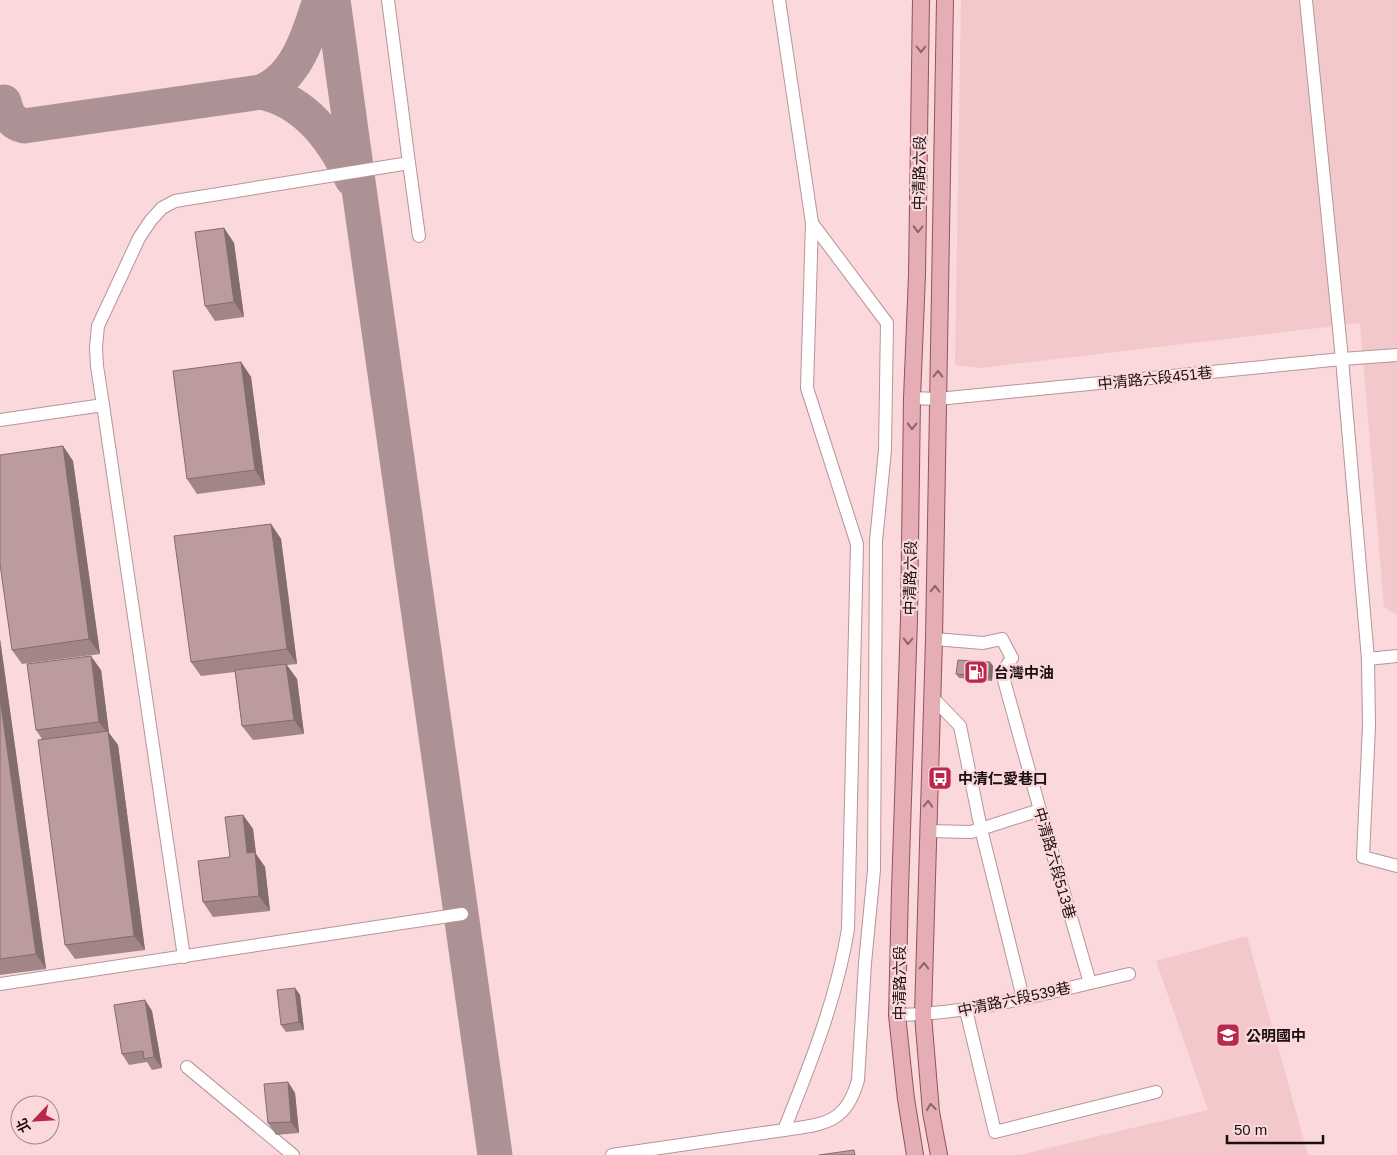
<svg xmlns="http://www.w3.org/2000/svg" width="1397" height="1155" viewBox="0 0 1397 1155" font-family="Helvetica,'Noto Sans TC',sans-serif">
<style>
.built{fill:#f2c8cb}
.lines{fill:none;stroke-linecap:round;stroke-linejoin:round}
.taxiway{stroke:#ac9294;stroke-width:35}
.minor-casing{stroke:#b59698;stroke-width:14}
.major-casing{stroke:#93535a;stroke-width:18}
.minor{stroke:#fff;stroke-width:12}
.major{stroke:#e5adb4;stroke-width:16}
.wall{fill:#a18587}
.shaded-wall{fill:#836c6e}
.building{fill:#bb9b9d;stroke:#836c6e}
.oneway{stroke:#8a666a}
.labels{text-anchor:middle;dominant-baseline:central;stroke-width:4.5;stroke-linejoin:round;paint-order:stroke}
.street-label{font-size:15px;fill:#1b0f10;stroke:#fad8db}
.poi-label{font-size:15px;font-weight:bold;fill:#1b0f10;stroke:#fad8db;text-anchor:start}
</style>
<rect width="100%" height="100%" fill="#fad8db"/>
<g class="built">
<path d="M 961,0 L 1397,0 L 1397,615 L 1384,607 L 1360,323 L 981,368 L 955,365 Z"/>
<path d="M 1247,936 L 1308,1155 L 1019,1155 L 1208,1110 L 1156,961 Z"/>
</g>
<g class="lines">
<g class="taxiway">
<path d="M 333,0 L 360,196 L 495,1155"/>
<path d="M 261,92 C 305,101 334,140 352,179"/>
<path d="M 4,102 C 7,114 11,123 24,126 L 261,92 C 297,78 309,34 320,0"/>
</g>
<g class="minor-casing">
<g id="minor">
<path d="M 388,0 L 409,163 L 419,236"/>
<path d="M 1306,0 L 1342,359 L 1368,659 L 1369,726 L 1363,857 L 1397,866"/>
<path d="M 912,398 L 938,399 L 1342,359 L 1397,355"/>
<path d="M 103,405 L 184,957"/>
<path d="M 0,420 L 103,405 L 97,366 L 96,347 L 98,326 L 139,238 L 151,220 L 162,208 L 175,201 L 409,163"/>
<path d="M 934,639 L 983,643 L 1002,639 L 1012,658 L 1002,673 L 1040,810 L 1090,983"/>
<path d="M 1368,659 L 1397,656"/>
<path d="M 931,696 L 960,726 L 981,829 L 1023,998"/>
<path d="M 927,831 L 971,832 L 1040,810"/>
<path d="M 0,984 L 462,914"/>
<path d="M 966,1010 L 995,1132 L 1156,1092"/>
<path d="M 897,1015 C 976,1014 1053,991 1129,974"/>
<path d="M 187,1067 L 293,1155"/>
<path d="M 784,1130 C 824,1124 846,1124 858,1080 L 865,963 L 874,870 L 876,541 L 885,450 L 887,323 L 812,223"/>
<path d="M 612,1155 L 784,1130 C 810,1065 837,998 848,929 L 857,544 L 807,388 L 812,223 L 779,0"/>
</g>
</g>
<g class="major-casing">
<g id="major">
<path d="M 915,1155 L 906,1099 L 897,1015 L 900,890 L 909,619 L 912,398 L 917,275 L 921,0"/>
<path d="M 939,1155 L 931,1112 L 923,1015 L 934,639 L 945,0"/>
</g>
</g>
<use href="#minor" class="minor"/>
<use href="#major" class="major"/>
</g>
<g class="wall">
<path d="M 224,228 L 234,243 L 244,317 L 215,321 L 205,306 Z"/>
<path d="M 241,362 L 251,377 L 265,485 L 197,494 L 187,479 Z"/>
<path d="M 63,446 L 73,461 L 100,654 L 22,664 L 12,650 Z"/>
<path d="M 271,524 L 281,539 L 297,664 L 287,665 L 297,679 L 304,734 L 253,740 L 242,726 L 235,672 L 201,676 L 191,662 Z"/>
<path d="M 0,639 L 46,969 L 0,975 Z"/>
<path d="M 990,662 L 993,666 L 992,681 L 959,678 L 956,674 Z"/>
<path d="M 101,670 L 109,733 L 118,745 L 145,950 L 75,959 L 65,945 L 42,739 L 36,730 Z"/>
<path d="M 243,815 L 253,829 L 256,854 L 265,867 L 270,911 L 213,917 L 203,902 L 230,857 Z"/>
<path d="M 295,988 L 300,995 L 304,1030 L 286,1032 L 281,1025 Z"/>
<path d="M 145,1000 L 152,1011 L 162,1068 L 152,1070 L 147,1062 L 129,1065 L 122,1054 Z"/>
<path d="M 288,1082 L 295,1093 L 299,1133 L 276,1135 L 268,1123 Z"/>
</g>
<g class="shaded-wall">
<path d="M 224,228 L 234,243 L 244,317 L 234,302 Z"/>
<path d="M 241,362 L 251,377 L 265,485 L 255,470 Z"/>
<path d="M 63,446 L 73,461 L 100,654 L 89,639 Z"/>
<path d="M 271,524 L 281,539 L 297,664 L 287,649 Z"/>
<path d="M 0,639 L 46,969 L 36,954 L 0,698 Z"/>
<path d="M 91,656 L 101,670 L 109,733 L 118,745 L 145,950 L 134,936 L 108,734 L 99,722 Z"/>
<path d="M 990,662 L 993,666 L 992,681 L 989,677 Z"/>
<path d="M 286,664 L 297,679 L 304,734 L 294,720 Z"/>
<path d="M 243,815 L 253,829 L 256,854 L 265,867 L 270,911 L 259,896 L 247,853 Z"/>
<path d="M 295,988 L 300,995 L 304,1030 L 299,1022 Z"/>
<path d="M 145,1000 L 152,1011 L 162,1068 L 154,1057 Z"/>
<path d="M 288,1082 L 295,1093 L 299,1133 L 291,1122 Z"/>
</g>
<g class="building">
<path d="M 224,228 L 234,302 L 205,306 L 195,232 Z"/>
<path d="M 241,362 L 255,470 L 187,479 L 173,371 Z"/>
<path d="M 63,446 L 89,639 L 12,650 L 0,564 L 0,455 Z"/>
<path d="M 271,524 L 287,649 L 191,662 L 174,536 Z"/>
<path d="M 91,656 L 99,722 L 36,730 L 27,664 Z"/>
<path d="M 958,660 L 990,662 L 989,677 L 956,674 Z"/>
<path d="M 286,664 L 294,720 L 242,726 L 235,670 Z"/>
<path d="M 0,698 L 36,954 L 0,959 Z"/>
<path d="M 108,731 L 134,936 L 65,945 L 38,740 Z"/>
<path d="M 243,815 L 247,853 L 255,852 L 259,896 L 203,902 L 198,861 L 230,857 L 225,817 Z"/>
<path d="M 295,988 L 299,1022 L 281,1025 L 277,990 Z"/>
<path d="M 145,1000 L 154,1057 L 144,1059 L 143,1051 L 122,1054 L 114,1005 Z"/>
<path d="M 288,1082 L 291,1122 L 268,1123 L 264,1084 Z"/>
<path d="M 854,1150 L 855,1155 L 819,1155 Z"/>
</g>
<defs><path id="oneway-chevron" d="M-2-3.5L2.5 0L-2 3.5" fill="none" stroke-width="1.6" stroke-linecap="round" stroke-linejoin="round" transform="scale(1.25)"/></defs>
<g class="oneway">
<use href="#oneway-chevron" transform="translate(921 49) rotate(90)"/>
<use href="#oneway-chevron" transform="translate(918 229) rotate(91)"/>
<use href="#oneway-chevron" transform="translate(938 374) rotate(-89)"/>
<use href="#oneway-chevron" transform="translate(912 426) rotate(91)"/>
<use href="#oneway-chevron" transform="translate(935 589) rotate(-89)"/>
<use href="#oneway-chevron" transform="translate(908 641) rotate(92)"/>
<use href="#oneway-chevron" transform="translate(928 804) rotate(-88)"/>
<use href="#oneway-chevron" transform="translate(924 966) rotate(-89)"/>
<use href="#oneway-chevron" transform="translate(931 1107) rotate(-96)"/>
</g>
<defs>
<g id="fuel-square" transform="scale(1.25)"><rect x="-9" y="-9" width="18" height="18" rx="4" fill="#ba294b" stroke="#fad8db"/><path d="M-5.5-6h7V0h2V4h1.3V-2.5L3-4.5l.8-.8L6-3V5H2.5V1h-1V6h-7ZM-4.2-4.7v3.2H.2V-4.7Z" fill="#fff"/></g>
<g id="bus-square" transform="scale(1.25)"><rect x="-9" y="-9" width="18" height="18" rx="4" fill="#ba294b" stroke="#fad8db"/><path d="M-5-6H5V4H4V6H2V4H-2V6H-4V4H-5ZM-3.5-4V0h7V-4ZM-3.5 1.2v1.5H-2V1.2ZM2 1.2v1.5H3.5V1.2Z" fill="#fff"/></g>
<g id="school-square" transform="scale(1.25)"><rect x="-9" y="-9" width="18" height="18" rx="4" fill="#ba294b" stroke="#fad8db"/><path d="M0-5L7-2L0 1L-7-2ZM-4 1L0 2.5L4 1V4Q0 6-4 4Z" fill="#fff"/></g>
</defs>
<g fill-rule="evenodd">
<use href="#fuel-square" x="976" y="672"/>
<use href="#bus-square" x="940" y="778"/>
<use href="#school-square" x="1228" y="1035"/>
</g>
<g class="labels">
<g class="street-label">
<text transform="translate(919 173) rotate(-89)">中清路六段</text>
<text transform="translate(1155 378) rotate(-6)">中清路六段451巷</text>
<text transform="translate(910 578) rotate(-89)">中清路六段</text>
<text transform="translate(1055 863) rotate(74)">中清路六段513巷</text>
<text transform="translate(899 983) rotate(-90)">中清路六段</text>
<text transform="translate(1014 999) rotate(-12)">中清路六段539巷</text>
</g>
<g class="poi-label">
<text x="994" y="672">台灣中油</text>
<text x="958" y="778">中清仁愛巷口</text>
<text x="1246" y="1035">公明國中</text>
</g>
</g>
<g transform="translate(35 1120) rotate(245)"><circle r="24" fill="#fad8db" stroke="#a1888a"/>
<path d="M0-4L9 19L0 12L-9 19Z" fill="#ba294b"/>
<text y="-8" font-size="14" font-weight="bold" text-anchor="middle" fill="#1b0f10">北</text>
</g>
<path d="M1227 1135v8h96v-8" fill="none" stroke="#1b0f10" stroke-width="2.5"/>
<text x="1234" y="1135" font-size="15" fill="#1b0f10" stroke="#fad8db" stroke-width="4" paint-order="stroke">50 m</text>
</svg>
